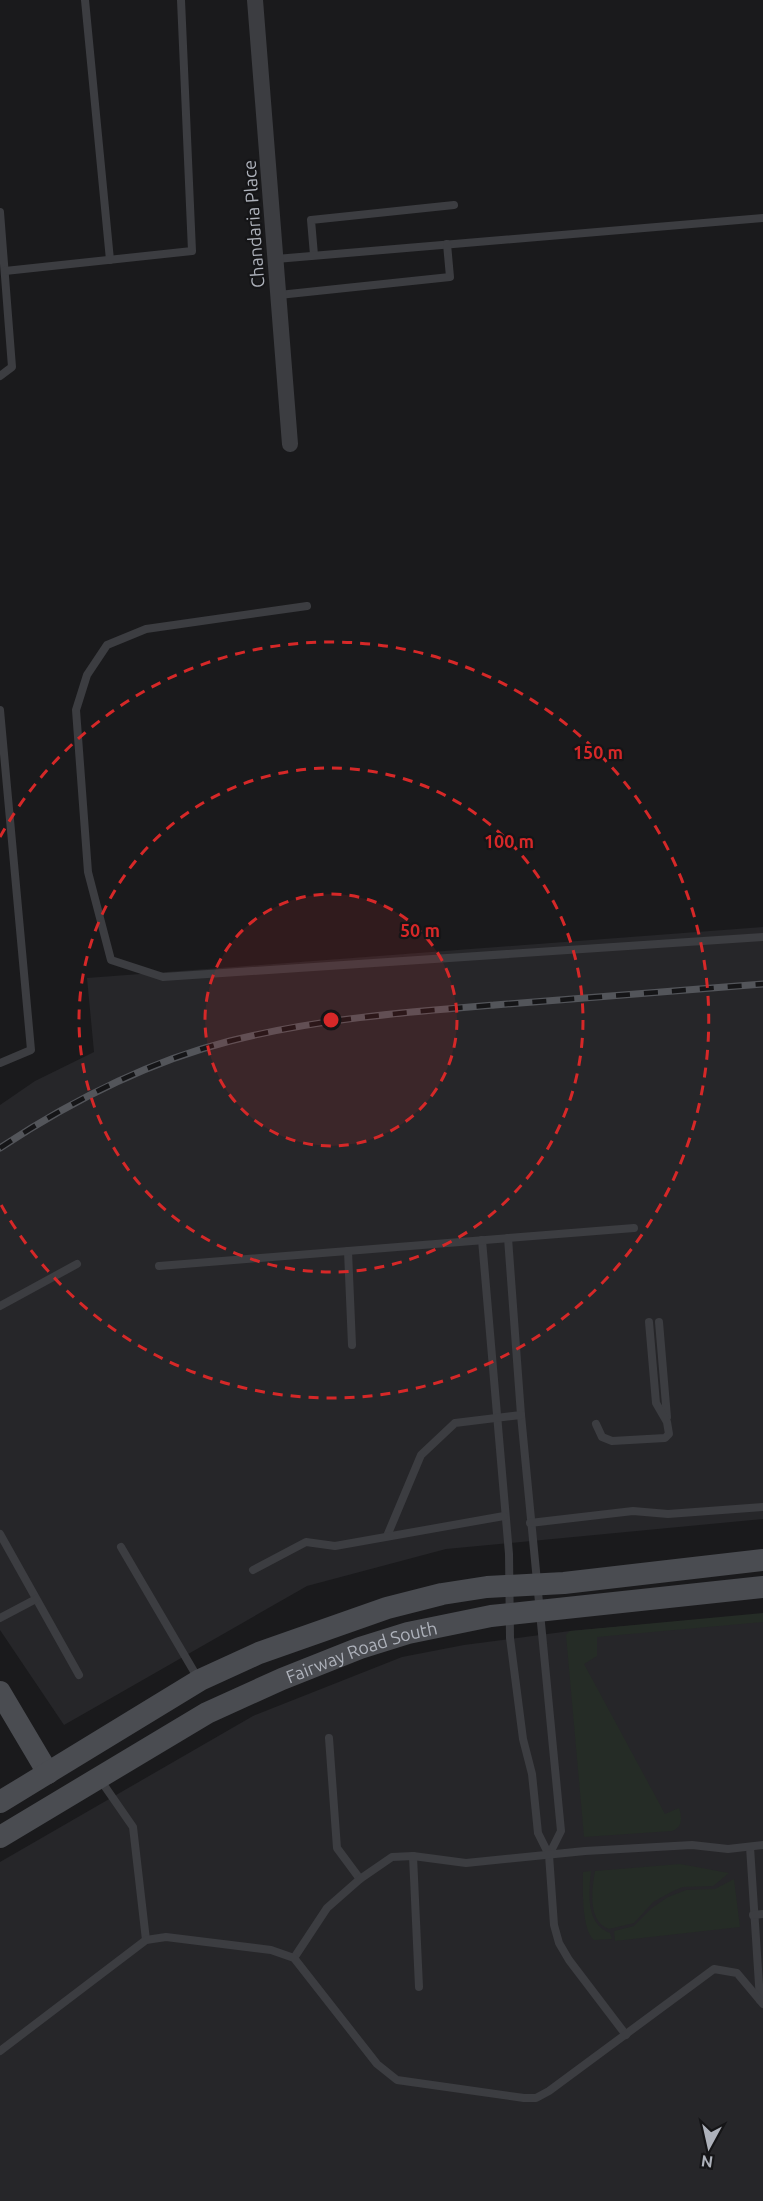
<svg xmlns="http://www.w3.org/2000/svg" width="763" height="2201" viewBox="0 0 763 2201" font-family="Ubuntu,sans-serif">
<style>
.built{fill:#262629}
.green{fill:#252c26}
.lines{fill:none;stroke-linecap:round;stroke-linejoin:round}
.lane{stroke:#3c3d41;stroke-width:8}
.street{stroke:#3c3d41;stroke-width:16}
.secondary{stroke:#4a4c51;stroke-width:22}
.rail-casing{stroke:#53555a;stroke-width:7}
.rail{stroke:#151517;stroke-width:4.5;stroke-dasharray:14;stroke-linecap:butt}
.ring{fill:none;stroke:#d62828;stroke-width:3;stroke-dasharray:10 8}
.labels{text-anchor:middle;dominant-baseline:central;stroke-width:4.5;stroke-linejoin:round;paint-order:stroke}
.street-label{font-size:18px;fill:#aeb2bb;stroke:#151517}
.centre{fill:#d62828;stroke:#151517;stroke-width:3}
.ring-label{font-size:18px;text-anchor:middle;font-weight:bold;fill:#d62828;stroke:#151517;stroke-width:4.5;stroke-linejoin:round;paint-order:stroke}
</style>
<rect width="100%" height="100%" fill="#1a1a1c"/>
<g class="built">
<path d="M 763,927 L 763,1519 L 446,1549 L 307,1586 L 64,1725 L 0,1630 L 0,1105 L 35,1081 L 94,1052 L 87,978 Z"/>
<path d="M 763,1614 L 763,2201 L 0,2201 L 0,1862 L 253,1716 L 402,1657 L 464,1645 L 570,1631 Z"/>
</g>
<g class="green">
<path d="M 763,1613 L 763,1622 L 597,1637 L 597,1656 L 584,1664 L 665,1814 L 679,1808 C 682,1818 683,1827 672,1831 L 584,1837 L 566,1635 L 570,1631 Z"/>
<path d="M 680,1864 L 729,1873 L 713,1886 L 683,1887 L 673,1891 L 653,1902 L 634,1923 L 609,1929 C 587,1921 592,1889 595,1871 Z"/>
<path d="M 591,1871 C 589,1892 585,1924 610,1933 L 612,1939 L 594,1940 C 581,1929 583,1887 583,1872 Z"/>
<path d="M 734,1879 L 740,1927 L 615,1941 L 614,1931 L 634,1926 L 652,1908 L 668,1897 L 686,1890 L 715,1889 Z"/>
</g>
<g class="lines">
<g class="lane">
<path d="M 85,0 L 110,260"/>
<path d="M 0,212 L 12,367 L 0,376"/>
<path d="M 314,255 L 311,220 L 454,205"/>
<path d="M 276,259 L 763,218"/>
<path d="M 5,271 L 192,251 L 181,0"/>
<path d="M 279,295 L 450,277 L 447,244"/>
<path d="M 307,606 L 146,629 L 107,645 L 87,675 L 76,710 L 88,872 L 111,960 L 163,977 L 763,937"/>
<path d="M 0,710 L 31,1050 L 0,1063"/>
<path d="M 508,1238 L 521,1415 L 561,1831 L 549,1855"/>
<path d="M 482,1240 L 509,1554 L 510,1638 L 523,1739 L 532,1774 L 538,1833 L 549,1855 L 554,1925 L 559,1943 L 569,1960 L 626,2035"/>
<path d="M 348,1251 L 352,1345"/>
<path d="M 159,1266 L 634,1228"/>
<path d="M 0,1306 L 77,1264"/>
<path d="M 659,1322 L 667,1417"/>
<path d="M 596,1424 L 602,1437 L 612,1441 L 665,1438 L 669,1434 L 667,1422 L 656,1403 L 649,1322"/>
<path d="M 530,1523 L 633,1511 L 668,1514 L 763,1507"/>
<path d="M 0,1534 L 79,1675"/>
<path d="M 387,1536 L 421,1455 L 455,1423 L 521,1415"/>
<path d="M 121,1547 L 199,1680"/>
<path d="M 253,1570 L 306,1542 L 335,1546 L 504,1516"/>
<path d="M 0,1618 L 36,1599"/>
<path d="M 329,1738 L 337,1848 L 360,1879"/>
<path d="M 99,1778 L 133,1827 L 146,1940"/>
<path d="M 750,1847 L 760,2000"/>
<path d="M 413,1856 L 419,1987"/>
<path d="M 753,1915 L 763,1914"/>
<path d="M 294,1958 L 327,1908 L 360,1879 L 392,1857 L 413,1856 L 466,1863 L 585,1851 L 692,1845 L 728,1849 L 763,1845"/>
<path d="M 0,2051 L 146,1940 L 166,1937 L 271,1950 L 294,1958 L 377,2064 L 397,2080 L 524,2098 L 536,2098 L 549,2091 L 714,1969 L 737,1973 L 763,2004"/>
</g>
<path class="street" d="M 255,0 L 290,444"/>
<g class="secondary">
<path d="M 0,1692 L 48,1773"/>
<path d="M 0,1802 L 200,1680 L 259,1653 L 387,1608 L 442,1594 L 487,1587 L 564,1583 L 763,1560"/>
<path id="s1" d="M 0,1837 L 207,1713 L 282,1679 L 360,1648 L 408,1633 L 491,1616 L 763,1587"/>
</g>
<g class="rail-casing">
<path id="rail" d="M 0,1148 C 71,1101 147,1062 230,1041 C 316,1019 407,1012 495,1005 C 585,998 674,991 763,984"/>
</g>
<use href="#rail" class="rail"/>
</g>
<circle cx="331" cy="1020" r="126" fill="#d62828" fill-opacity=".12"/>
<g class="ring">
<circle cx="331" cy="1020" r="126"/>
<circle cx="331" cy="1020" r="252"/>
<path d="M0 837A378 378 0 1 1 0 1203"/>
</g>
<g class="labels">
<g class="street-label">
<text transform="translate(253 224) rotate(-94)">Chandaria Place</text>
<text stroke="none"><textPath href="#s1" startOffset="408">Fairway Road South</textPath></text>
</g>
</g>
<circle cx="331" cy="1020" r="9" class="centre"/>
<g class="ring-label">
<text x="598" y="759">150 m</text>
<text x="509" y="848">100 m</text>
<text x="420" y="937">50 m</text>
</g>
<g transform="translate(709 2147) rotate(188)" stroke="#151517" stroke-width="4.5" paint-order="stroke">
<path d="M0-4.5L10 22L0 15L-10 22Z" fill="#aeb2bb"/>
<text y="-9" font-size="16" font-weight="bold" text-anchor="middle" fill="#aeb2bb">N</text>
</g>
</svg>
